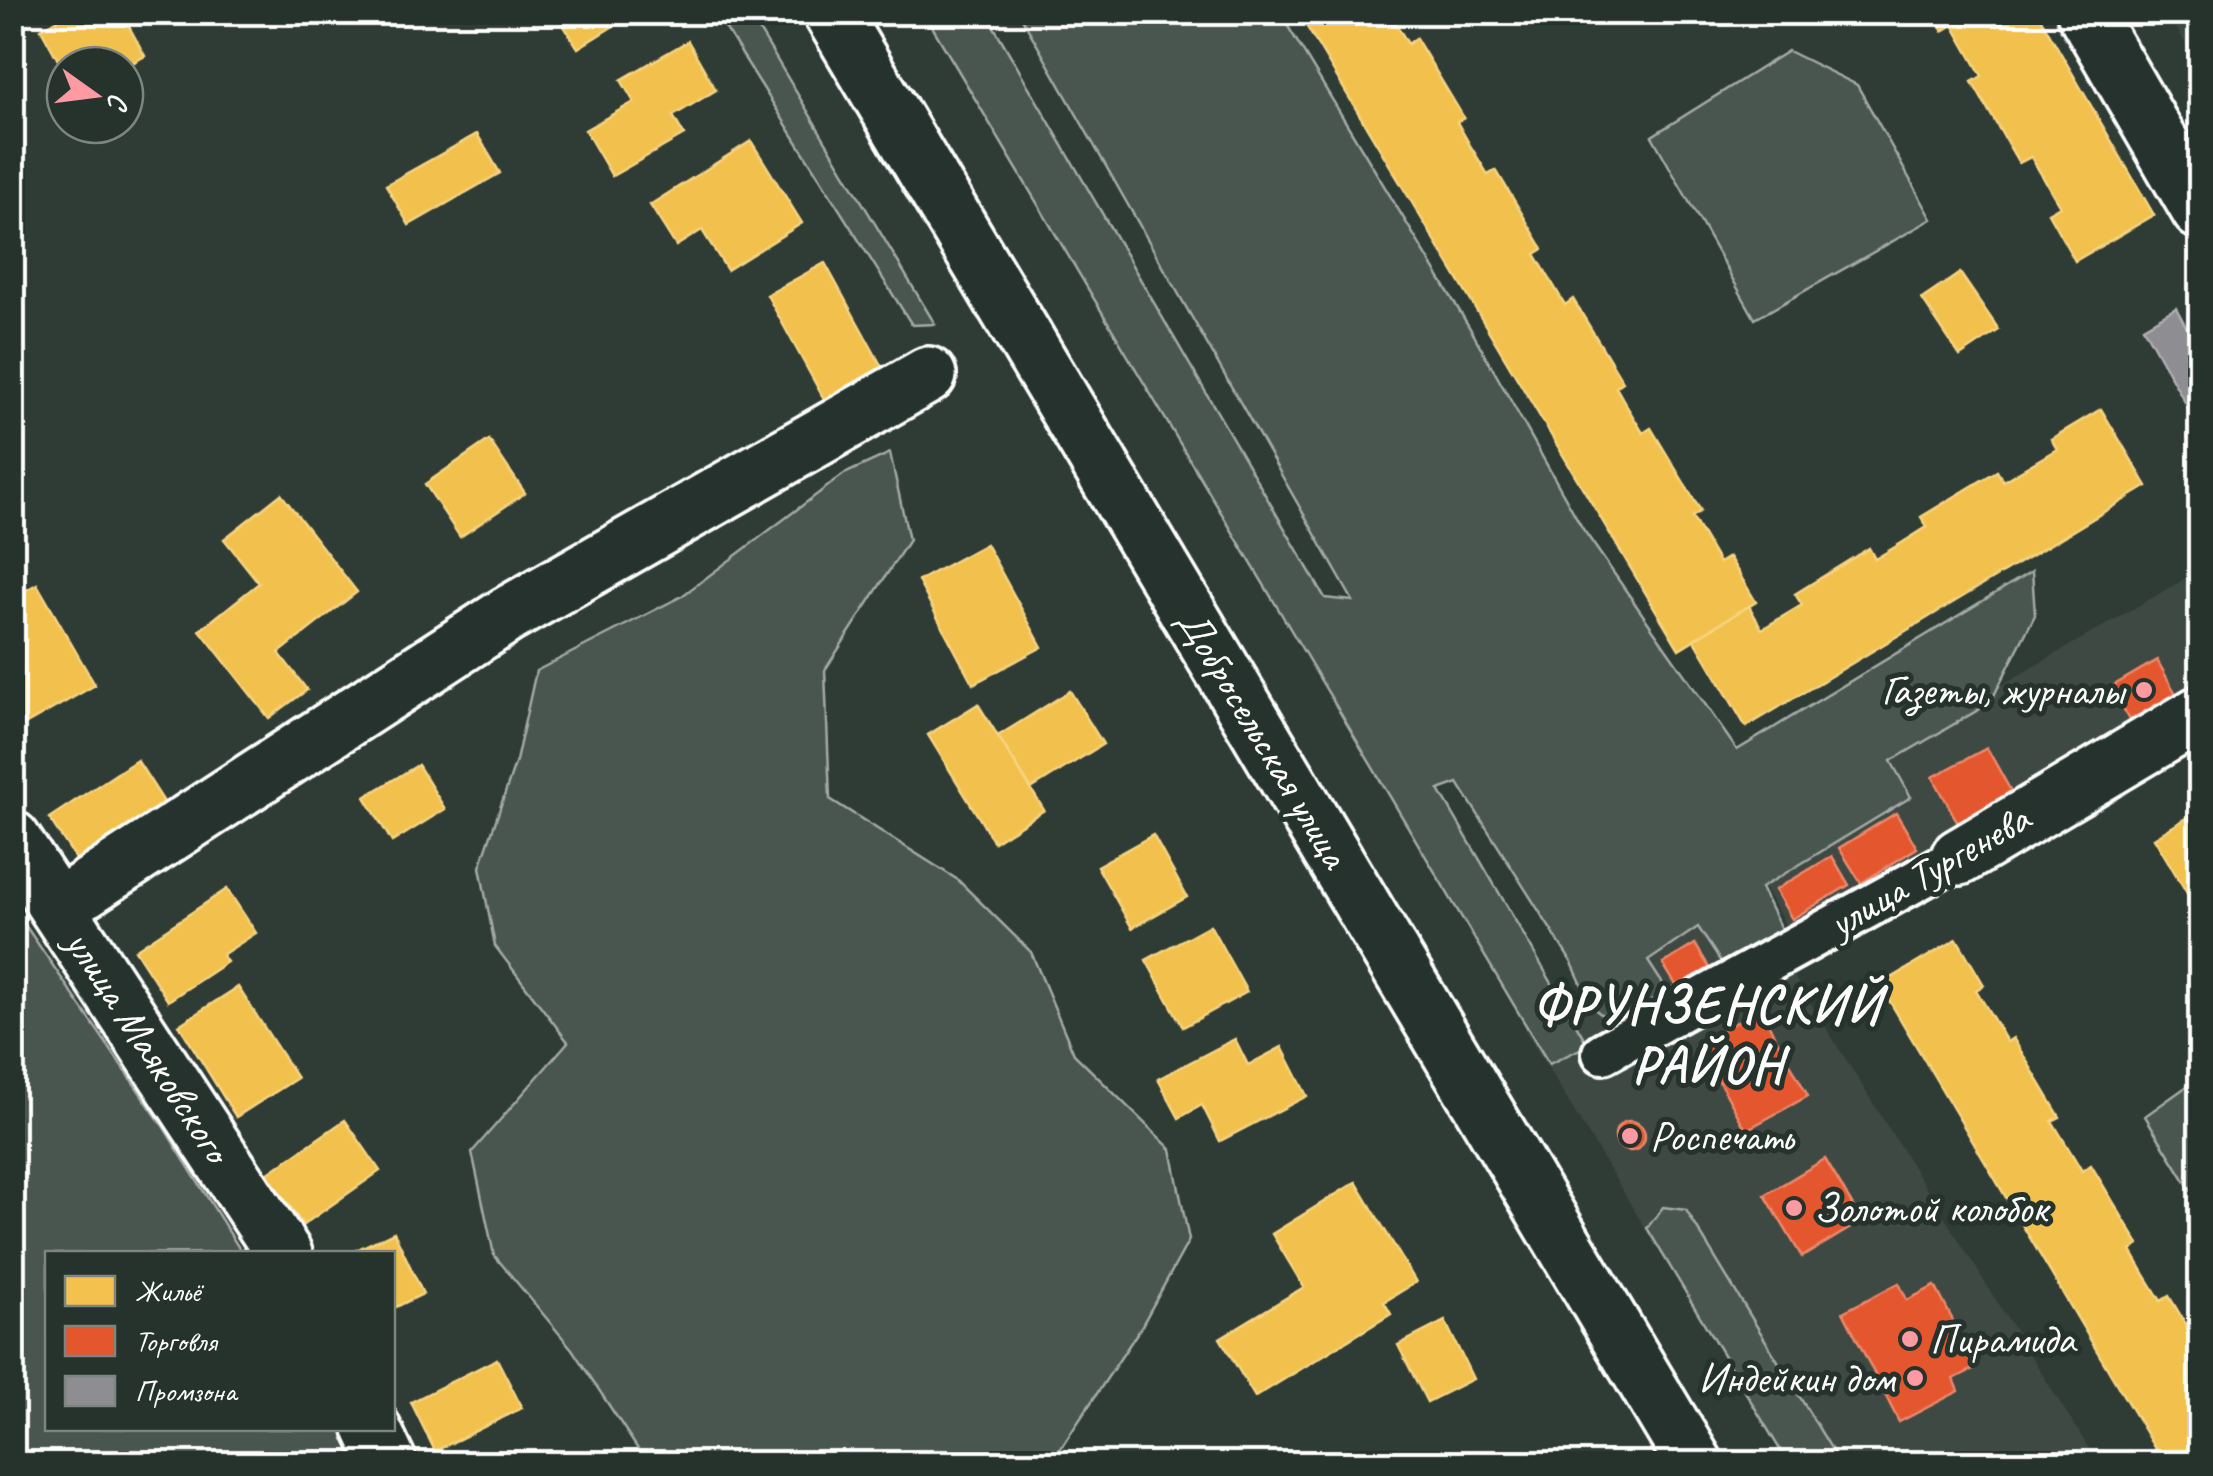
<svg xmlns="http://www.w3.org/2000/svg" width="2213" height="1476" viewBox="0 0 2213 1476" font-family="Caveat,sans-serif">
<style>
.built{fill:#3c4842}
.green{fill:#4a544f;stroke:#a4aaa7;stroke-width:2.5}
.homes{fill:#f2c14e;stroke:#f6d483;stroke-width:2.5}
.shops{fill:#e4572e;stroke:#ec896d;stroke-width:2.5}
.industry{fill:#8d8d92;stroke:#afafb3;stroke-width:2.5}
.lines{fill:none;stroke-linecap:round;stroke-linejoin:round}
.pedestrian-casing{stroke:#fff;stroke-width:48}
.minor-casing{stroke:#fff;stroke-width:62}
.primary-casing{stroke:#fff;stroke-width:62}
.pedestrian{stroke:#26332d;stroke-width:40}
.minor{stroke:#26332d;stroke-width:55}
.primary{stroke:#26332d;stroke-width:55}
.poi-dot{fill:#ff9aa2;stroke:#26332d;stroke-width:4}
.labels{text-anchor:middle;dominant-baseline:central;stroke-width:10;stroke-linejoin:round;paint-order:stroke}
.poi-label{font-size:42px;fill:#fff;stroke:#26332d;text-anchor:start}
.street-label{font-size:42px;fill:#fff;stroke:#26332d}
.district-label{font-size:52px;font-weight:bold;letter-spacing:2.5px;fill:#fff;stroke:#26332d}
</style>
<rect width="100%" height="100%" fill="#2f3b35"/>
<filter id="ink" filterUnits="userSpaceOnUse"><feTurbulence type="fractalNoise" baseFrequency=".01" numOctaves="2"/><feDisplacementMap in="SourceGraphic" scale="20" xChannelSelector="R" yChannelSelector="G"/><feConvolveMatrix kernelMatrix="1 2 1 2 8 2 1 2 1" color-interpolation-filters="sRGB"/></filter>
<g filter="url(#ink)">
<g class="built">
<path d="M 2167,13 L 2200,13 L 2200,68 Z"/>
<path d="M 2200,570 L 2200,697 L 1791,935 L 1736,839 Z"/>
<path d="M 1742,893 L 2098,1463 L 1788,1463 L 1524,1029 Z"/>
</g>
<g class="green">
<path d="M 716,13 L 749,13 L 935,324 L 912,325 Z"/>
<path d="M 924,13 L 986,13 L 1325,598 L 1353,601 L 1019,13 L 1280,13 L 1471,330 L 1583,529 L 1737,750 L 2032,571 L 2035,615 L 1990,703 L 1891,761 L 1911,797 L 1761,888 L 1783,933 L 1725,968 L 1698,927 L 1648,961 L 1674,1001 L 1618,1028 L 1592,1007 L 1572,963 L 1458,783 L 1439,790 L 1588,1045 L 1549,1064 Z"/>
<path d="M 1788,51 L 1857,85 L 1932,219 L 1755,319 L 1652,136 Z"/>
<path d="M 890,453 L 909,540 L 825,670 L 830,799 L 958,880 L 1031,952 L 1074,1054 L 1171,1149 L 1189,1240 L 1141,1327 L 1059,1451 L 1029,1463 L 647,1463 L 572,1349 L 494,1255 L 472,1152 L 568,1042 L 495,946 L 480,867 L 516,761 L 536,671 L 682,596 L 844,474 Z"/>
<path d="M 12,906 L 163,1126 L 242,1253 L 48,1254 L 48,1428 L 350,1429 L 372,1463 L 13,1463 Z"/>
<path d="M 2200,1077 L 2200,1205 L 2145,1116 Z"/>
<path d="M 1663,1207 L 1686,1210 L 1840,1463 L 1788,1463 L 1647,1228 Z"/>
</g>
<g class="homes">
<path d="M 71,12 L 121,12 L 145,56 L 125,67 L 65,65 L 65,73 L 41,29 Z"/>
<path d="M 555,12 L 634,12 L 634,13 L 578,48 Z"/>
<path d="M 1298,12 L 1389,12 L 1408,44 L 1416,38 L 1464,118 L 1457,122 L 1471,147 L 1488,175 L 1496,170 L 1543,249 L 1535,254 L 1565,305 L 1573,299 L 1623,382 L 1616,387 L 1629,410 L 1643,433 L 1651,428 L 1701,511 L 1692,517 L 1719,563 L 1729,557 L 1756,602 L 1679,649 Z"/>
<path d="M 1933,12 L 2037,12 L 2154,215 L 2075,261 L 2048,213 L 2060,206 L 2031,157 L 2019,163 L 1972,82 L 1982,76 L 1953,25 L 1943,31 Z"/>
<path d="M 688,41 L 716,90 L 673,116 L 684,135 L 612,176 L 585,130 L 634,102 L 621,80 Z"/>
<path d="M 477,134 L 500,173 L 409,225 L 386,185 Z"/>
<path d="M 751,141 L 802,223 L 727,270 L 702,230 L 676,246 L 650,205 Z"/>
<path d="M 825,263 L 888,378 L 830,410 L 767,295 Z"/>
<path d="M 1960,273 L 1999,330 L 1960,356 L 1922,299 Z"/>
<path d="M 2101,409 L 2147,486 L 1746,727 L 1694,639 L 1749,606 L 1762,629 L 1802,605 L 1795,594 L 1869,548 L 1875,559 L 1900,544 L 1927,527 L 1921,517 L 1997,471 L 2003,481 L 2057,449 L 2051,439 Z"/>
<path d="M 489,440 L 525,493 L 460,537 L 425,484 Z"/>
<path d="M 281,494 L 357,592 L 279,653 L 307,690 L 269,718 L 200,630 L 259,583 L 224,539 Z"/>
<path d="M 986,544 L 1042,647 L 973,684 L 918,581 Z"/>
<path d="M 37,584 L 95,685 L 12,732 L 12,598 Z"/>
<path d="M 1070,691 L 1103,744 L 1031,789 L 998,736 Z"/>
<path d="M 978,704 L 1044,810 L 994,842 L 928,735 Z"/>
<path d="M 137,760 L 169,810 L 82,868 L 49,818 Z"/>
<path d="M 418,765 L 445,809 L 392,842 L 365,797 Z"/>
<path d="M 2200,810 L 2200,913 L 2199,913 L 2154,838 Z"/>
<path d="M 1153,835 L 1187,897 L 1132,928 L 1097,866 Z"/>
<path d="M 227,889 L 256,933 L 222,955 L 227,962 L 168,1001 L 135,950 Z"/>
<path d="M 1210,925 L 1247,992 L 1183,1027 L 1146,960 Z"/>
<path d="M 1957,939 L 1984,985 L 1976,990 L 2007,1042 L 2013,1038 L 2060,1117 L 2052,1121 L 2082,1171 L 2091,1165 L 2139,1245 L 2131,1251 L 2145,1275 L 2161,1301 L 2169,1296 L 2200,1348 L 2200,1464 L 2164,1464 L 1880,985 Z"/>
<path d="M 238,987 L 297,1078 L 236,1117 L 179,1025 Z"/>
<path d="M 1235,1039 L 1248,1065 L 1282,1047 L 1307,1096 L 1220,1141 L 1202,1105 L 1179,1118 L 1158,1079 Z"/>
<path d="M 345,1120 L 380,1171 L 303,1225 L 267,1174 Z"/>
<path d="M 1356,1182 L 1416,1282 L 1384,1302 L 1391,1314 L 1255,1397 L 1220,1338 L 1304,1287 L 1272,1234 Z"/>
<path d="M 394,1232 L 423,1294 L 392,1309 L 392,1254 L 348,1254 Z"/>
<path d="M 1445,1321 L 1473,1379 L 1427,1402 L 1398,1345 Z"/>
<path d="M 497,1359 L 522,1408 L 435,1451 L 411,1402 Z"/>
</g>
<g class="shops">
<path d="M 2157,660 L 2176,694 L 2130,720 L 2111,687 Z"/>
<path d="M 1987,748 L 2012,793 L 1958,823 L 1933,777 Z"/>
<path d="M 1896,813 L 1917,848 L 1861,883 L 1839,848 Z"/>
<path d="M 1832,856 L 1849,885 L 1792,919 L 1775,890 Z"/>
<path d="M 1695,944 L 1711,970 L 1679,990 L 1663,964 Z"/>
<path d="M 1760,1009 L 1808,1096 L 1746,1130 L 1698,1043 Z"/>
<circle cx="1630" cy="1136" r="15"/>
<path d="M 1825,1159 L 1862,1221 L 1802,1257 L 1765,1195 Z"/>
<path d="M 1899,1283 L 1907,1300 L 1935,1286 L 1977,1367 L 1954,1379 L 1959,1391 L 1899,1422 L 1843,1312 Z"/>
</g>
<path class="industry" d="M 2176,308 L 2200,352 L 2200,429 L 2143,327 Z"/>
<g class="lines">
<g class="pedestrian-casing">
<path id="pedestrian" d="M 1603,1053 L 1959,857"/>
</g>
<g class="minor-casing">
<g id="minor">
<path d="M 2085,12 L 2200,211"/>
<path d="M 12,839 L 284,1254"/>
<path d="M 1959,857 L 2200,714"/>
<path d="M 58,907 L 507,615 L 928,375"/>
<path d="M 372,1428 L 389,1464"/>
</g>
</g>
<g class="primary-casing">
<path id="primary" d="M 831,12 L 1695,1464"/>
</g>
<use href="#pedestrian" class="pedestrian"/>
<use href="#minor" class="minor"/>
<use href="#primary" class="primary"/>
</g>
</g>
<g class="poi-dot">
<circle cx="2144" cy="690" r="10"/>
<circle cx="1630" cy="1136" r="10"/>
<circle cx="1794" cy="1208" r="10"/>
<circle cx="1910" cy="1339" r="10"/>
<circle cx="1915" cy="1378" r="10"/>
</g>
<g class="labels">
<g class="poi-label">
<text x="2124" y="690" text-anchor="end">Газеты, журналы</text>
<text x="1650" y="1136">Роспечать</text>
<text x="1814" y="1208">Золотой колобок</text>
<text x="1930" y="1339">Пирамида</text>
<text x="1895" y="1378" text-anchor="end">Индейкин дом</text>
</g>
<g class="street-label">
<text transform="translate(1263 738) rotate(59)">Добросельская улица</text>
<text transform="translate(1929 871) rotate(-30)">улица Тургенева</text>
<text transform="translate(148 1046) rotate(57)">улица Маяковского</text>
</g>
<g class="district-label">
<text x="1708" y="1005">ФРУНЗЕНСКИЙ<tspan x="1708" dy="60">РАЙОН</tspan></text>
</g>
</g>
<rect width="2213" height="1476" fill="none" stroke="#26332d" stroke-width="50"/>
<rect x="25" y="25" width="2163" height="1426" fill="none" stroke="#fff" stroke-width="4" filter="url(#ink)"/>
<rect x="45" y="1251" width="350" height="180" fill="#26332d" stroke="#7d8581" stroke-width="2.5"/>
<rect x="65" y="1276" width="50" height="30" fill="#f2c14e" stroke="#7d8581" stroke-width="2.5"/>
<text x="135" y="1301" font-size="30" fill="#ffffff">Жильё</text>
<rect x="65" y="1326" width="50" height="30" fill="#e4572e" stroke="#7d8581" stroke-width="2.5"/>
<text x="135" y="1351" font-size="30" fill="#ffffff">Торговля</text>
<rect x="65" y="1376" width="50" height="30" fill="#8d8d92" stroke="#7d8581" stroke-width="2.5"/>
<text x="135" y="1401" font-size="30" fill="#ffffff">Промзона</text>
<g transform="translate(95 95) rotate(104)"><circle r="48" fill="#26332d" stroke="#7d8581" stroke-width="2.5"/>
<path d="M0-8L18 38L0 25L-18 38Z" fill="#ff9aa2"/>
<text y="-15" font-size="28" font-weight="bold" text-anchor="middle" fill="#ffffff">С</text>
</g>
</svg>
